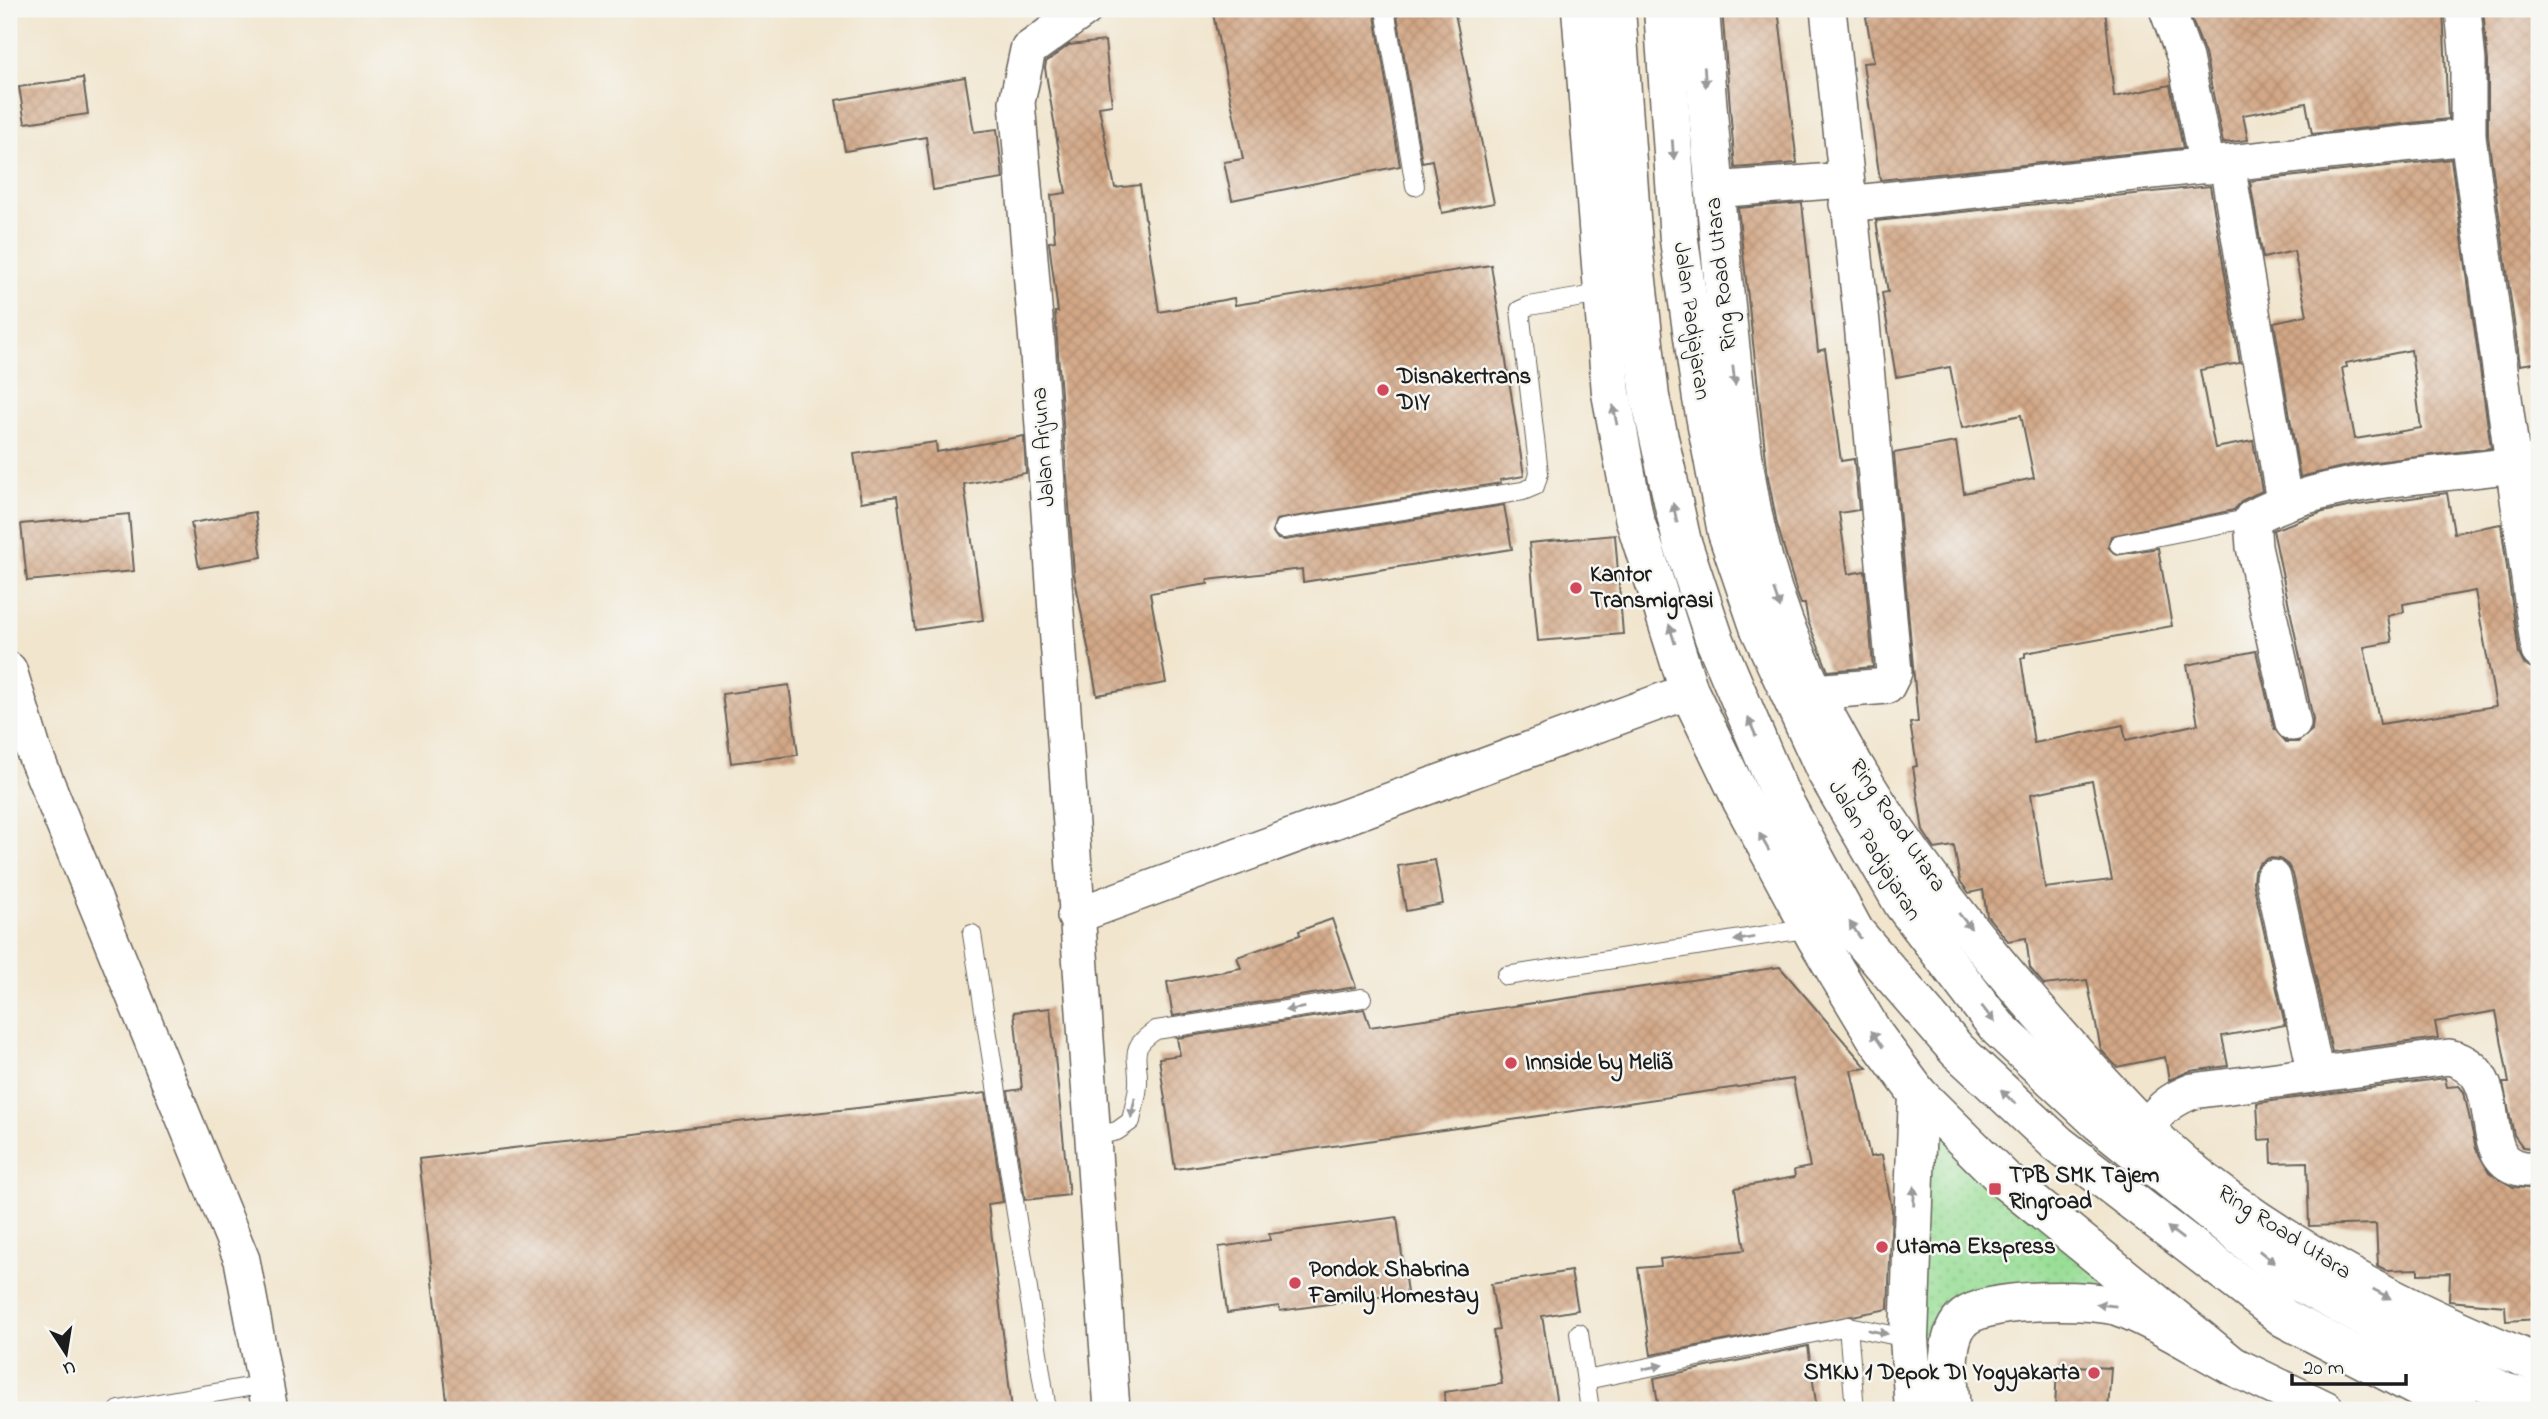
<svg xmlns="http://www.w3.org/2000/svg" width="2548" height="1419" viewBox="0 0 2548 1419" font-family="'Indie Flower',sans-serif">
<style>
.park{fill:url(#park-dots);stroke:#5a7d59;stroke-width:2}
.building{fill:url(#building-cross-hatch);fill-rule:evenodd}
.lines{fill:none;stroke-linecap:round;stroke-linejoin:round}
.service-casing{stroke:#67625a;stroke-width:20}
.minor-casing{stroke:#67625a;stroke-width:38}
.tertiary-casing{stroke:#67625a;stroke-width:41}
.secondary-casing{stroke:#67625a;stroke-width:41}
.trunk-casing{stroke:#67625a;stroke-width:41}
.service{stroke:#fff;stroke-width:18}
.minor{stroke:#fff;stroke-width:35}
.tertiary{stroke:#fff;stroke-width:38}
.secondary{stroke:#fff;stroke-width:38}
.trunk{stroke:#fff;stroke-width:38}
.oneway{fill:#999}
.poi-dot{fill:#d1495b;stroke:#f6f6f2;stroke-width:2.5}
.labels{text-anchor:middle;dominant-baseline:central;stroke-width:5;stroke-linejoin:round;paint-order:stroke}
.street-label{font-size:23px;fill:#1c1c1c;stroke:#f6f6f2}
.poi-label{font-size:23px;font-weight:bold;fill:#1c1c1c;stroke:#f6f6f2;text-anchor:start}
</style>
<defs>
<pattern id="park-dots" width="8" height="8" patternUnits="userSpaceOnUse" patternTransform="scale(1.75)"><rect width="8" height="8" fill="#99de96"/><path d="M2 2h.1M6 6h.1" fill="none" stroke="#83be81" stroke-width="1.8" stroke-linecap="round"/></pattern>
<pattern id="building-cross-hatch" width="8" height="8" patternUnits="userSpaceOnUse" patternTransform="scale(1.75)"><rect width="8" height="8" fill="#d2a786"/><path d="M0 0l8 8M0 8l8-8" fill="none" stroke="#b48f73"/></pattern>
</defs>
<rect width="100%" height="100%" fill="#f6f6f2"/>
<filter id="ink" filterUnits="userSpaceOnUse"><feTurbulence type="fractalNoise" baseFrequency=".0143" numOctaves="2"/><feDisplacementMap in="SourceGraphic" scale="14" xChannelSelector="R" yChannelSelector="G"/><feConvolveMatrix kernelMatrix="1 2 1 2 8 2 1 2 1" color-interpolation-filters="sRGB"/></filter>
<filter id="wash" filterUnits="userSpaceOnUse"><feTurbulence type="fractalNoise" baseFrequency=".00686" numOctaves="4" result="noise"/><feDisplacementMap in="SourceGraphic" scale="28" xChannelSelector="R" yChannelSelector="G"/><feGaussianBlur stdDeviation="1.57" result="paint"/><feColorMatrix in="noise" values="0 0 0 0 0 0 0 0 0 0 0 0 0 0 0 0 0 1.4 0 .05"/><feComposite in="paint" operator="in"/></filter>
<g filter="url(#wash)">
<rect width="100%" height="100%" fill="#f1e5cd"/>
<path class="park" d="M 1927,1117 L 2197,1342 L 2058,1292 L 1943,1343 L 1916,1333 Z"/>
<g id="blocks">
<g class="building">
<path d="M 1212,9 L 1374,9 L 1400,166 L 1232,200 L 1224,162 L 1243,159 Z"/>
<path d="M 1396,9 L 1454,9 L 1494,203 L 1442,213 L 1432,160 L 1422,162 Z"/>
<path d="M 1722,9 L 1778,9 L 1797,163 L 1735,168 Z"/>
<path d="M 1917,9 L 2105,9 L 2114,97 L 2170,85 L 2183,148 L 1880,180 L 1863,63 L 1874,62 L 1866,17 Z"/>
<path d="M 2188,9 L 2443,9 L 2448,119 L 2312,134 L 2306,103 L 2243,115 L 2248,140 L 2223,143 L 2205,54 Z"/>
<path d="M 2483,9 L 2539,9 L 2539,362 L 2520,365 L 2488,136 L 2488,62 Z"/>
<path d="M 1105,41 L 1112,105 L 1099,107 L 1115,188 L 1140,185 L 1159,312 L 1234,298 L 1235,305 L 1491,265 L 1524,476 L 1500,480 L 1501,483 L 1276,520 L 1272,531 L 1278,539 L 1285,540 L 1504,505 L 1512,549 L 1303,582 L 1302,569 L 1207,580 L 1208,584 L 1150,593 L 1166,683 L 1097,695 L 1074,574 L 1055,312 L 1058,312 L 1049,242 L 1055,241 L 1051,195 L 1066,193 L 1045,68 L 1046,62 L 1069,45 Z"/>
<path d="M 965,77 L 974,132 L 997,129 L 1003,179 L 933,190 L 926,137 L 845,151 L 836,100 Z"/>
<path d="M 83,78 L 88,114 L 25,123 L 19,87 Z"/>
<path d="M 2451,159 L 2491,448 L 2351,465 L 2300,477 L 2274,322 L 2307,315 L 2294,251 L 2263,258 L 2250,181 ZM 2411,350 L 2421,428 L 2355,439 L 2342,368 L 2347,367 L 2346,363 Z"/>
<path d="M 2210,186 L 2240,363 L 2200,370 L 2215,448 L 2253,441 L 2262,491 L 2243,500 L 2234,510 L 2111,536 L 2108,547 L 2116,555 L 2158,548 L 2172,626 L 2025,653 L 2025,657 L 2021,658 L 2034,743 L 2123,725 L 2126,740 L 2198,724 L 2187,665 L 2256,651 L 2274,728 L 2286,742 L 2298,742 L 2312,730 L 2313,719 L 2273,530 L 2323,512 L 2358,505 L 2447,493 L 2454,533 L 2501,524 L 2519,654 L 2524,664 L 2539,671 L 2539,1149 L 2523,1147 L 2514,1135 L 2503,1083 L 2509,1083 L 2496,1011 L 2435,1022 L 2438,1038 L 2332,1052 L 2293,874 L 2288,865 L 2280,859 L 2269,858 L 2260,863 L 2254,871 L 2253,882 L 2285,1025 L 2222,1036 L 2228,1066 L 2190,1071 L 2169,1080 L 2165,1057 L 2117,1067 L 2101,1050 L 2087,980 L 2044,985 L 2030,968 L 2026,938 L 2008,941 L 1987,916 L 1983,890 L 1969,893 L 1960,881 L 1954,846 L 1935,849 L 1923,831 L 1913,767 L 1917,766 L 1910,723 L 1918,722 L 1894,453 L 1956,442 L 1964,493 L 2034,478 L 2021,415 L 1962,428 L 1950,367 L 1896,377 L 1882,293 L 1888,292 L 1876,221 ZM 2475,591 L 2496,706 L 2380,724 L 2364,647 L 2392,642 L 2388,616 L 2404,612 L 2403,604 ZM 2092,781 L 2112,880 L 2045,888 L 2031,794 Z"/>
<path d="M 1802,203 L 1818,351 L 1825,349 L 1841,461 L 1854,459 L 1859,510 L 1839,513 L 1848,574 L 1865,571 L 1873,667 L 1828,671 L 1808,621 L 1805,604 L 1801,604 L 1797,593 L 1777,524 L 1768,477 L 1738,208 Z"/>
<path d="M 1024,436 L 1026,473 L 964,484 L 983,620 L 915,630 L 897,496 L 861,502 L 854,454 L 936,442 L 937,452 Z"/>
<path d="M 255,512 L 262,557 L 199,568 L 191,523 Z"/>
<path d="M 129,514 L 134,571 L 27,581 L 21,524 Z"/>
<path d="M 1615,535 L 1623,634 L 1538,641 L 1529,543 Z"/>
<path d="M 789,685 L 798,755 L 731,763 L 722,694 Z"/>
<path d="M 1435,860 L 1443,904 L 1406,911 L 1398,866 Z"/>
<path d="M 1332,919 L 1356,987 L 1173,1016 L 1167,982 L 1241,968 L 1237,957 L 1300,935 L 1299,931 Z"/>
<path d="M 1780,967 L 1867,1068 L 1851,1070 L 1870,1157 L 1882,1155 L 1892,1210 L 1888,1309 L 1651,1355 L 1638,1268 L 1661,1266 L 1660,1259 L 1745,1250 L 1735,1188 L 1795,1177 L 1794,1170 L 1810,1167 L 1793,1079 L 1175,1169 L 1159,1058 L 1180,1055 L 1177,1038 L 1364,1009 L 1370,1027 Z"/>
<path d="M 1050,1008 L 1069,1195 L 1025,1200 L 1008,1091 L 1022,1089 L 1014,1012 Z"/>
<path d="M 2445,1078 L 2447,1087 L 2459,1086 L 2464,1092 L 2476,1149 L 2489,1172 L 2513,1187 L 2539,1189 L 2539,1319 L 2506,1321 L 2505,1306 L 2449,1301 L 2450,1273 L 2418,1274 L 2418,1269 L 2386,1270 L 2378,1266 L 2376,1224 L 2309,1226 L 2307,1162 L 2272,1163 L 2271,1139 L 2259,1140 L 2257,1103 Z"/>
<path d="M 986,1093 L 1003,1202 L 988,1204 L 1012,1410 L 448,1410 L 419,1159 Z"/>
<path d="M 1397,1217 L 1407,1293 L 1280,1311 L 1279,1306 L 1227,1313 L 1219,1247 L 1270,1240 L 1269,1234 Z"/>
<path d="M 1571,1271 L 1578,1310 L 1542,1316 L 1558,1410 L 1445,1410 L 1444,1392 L 1502,1384 L 1493,1331 L 1499,1330 L 1491,1284 Z"/>
<path d="M 1808,1346 L 1817,1410 L 1659,1410 L 1654,1378 Z"/>
<path d="M 2057,1365 L 2111,1368 L 2108,1410 L 2055,1410 Z"/>
</g>
</g>
</g>
<g filter="url(#ink)">
<use href="#blocks" fill-opacity="0" stroke="#67625a" stroke-width="2"/>
<g class="lines">
<g class="service-casing">
<g id="service">
<path d="M 1385,9 L 1415,186"/>
<path d="M 1283,529 L 1523,491 L 1535,486 L 1539,473 L 1520,310 L 1529,306 L 1601,294"/>
<path d="M 2119,544 L 2252,518"/>
<path d="M 972,934 L 1047,1410"/>
<path d="M 1506,976 L 1811,928"/>
<path d="M 1092,1137 L 1117,1131 L 1131,1121 C 1133,1109 1138,1095 1138,1083 C 1139,1056 1127,1049 1156,1030 L 1362,998"/>
<path d="M 1848,1326 L 1855,1410"/>
<path d="M 1579,1333 L 1590,1410"/>
<path d="M 1586,1380 L 1848,1326 L 1912,1339"/>
<path d="M 119,1410 L 265,1384"/>
</g>
</g>
<g class="minor-casing">
<g id="minor">
<path d="M 1085,9 L 1028,50 L 1017,102 L 1038,355 L 1112,1410"/>
<path d="M 2167,9 L 2185,58 L 2207,166"/>
<path d="M 2463,9 L 2468,62 L 2468,137 L 2539,651"/>
<path d="M 2227,164 L 2284,501"/>
<path d="M 1713,190 L 1845,180"/>
<path d="M 1847,204 L 2468,137"/>
<path d="M 9,670 L 34,752 L 242,1260 L 270,1410"/>
<path d="M 1814,692 L 1887,686 L 1894,672 L 1862,323 L 1828,9"/>
<path d="M 2293,723 L 2254,547 L 2252,518 C 2331,474 2450,477 2539,461"/>
<path d="M 2273,878 L 2316,1074"/>
<path d="M 1075,916 L 1689,691"/>
<path d="M 2144,1131 C 2158,1111 2169,1100 2193,1091 L 2449,1057 C 2520,1073 2460,1176 2539,1169"/>
</g>
</g>
<g class="tertiary-casing">
<g id="tertiary">
<path d="M 1581,9 L 1611,393 L 1634,517 L 1689,691 L 1742,801 L 1816,938 L 1875,1036 L 1918,1094 L 2006,1181 L 2233,1366 L 2325,1410"/>
<path d="M 1700,9 C 1708,117 1717,225 1729,334 C 1736,398 1742,466 1756,529 C 1799,723 1929,887 2057,1033 C 2112,1095 2160,1151 2229,1200 C 2324,1269 2430,1320 2539,1364"/>
</g>
</g>
<g class="secondary-casing">
<g id="secondary">
<path d="M 1914,1410 L 1909,1338 L 1918,1094"/>
<path d="M 1951,1410 C 1949,1385 1942,1335 1965,1317 C 1988,1298 2096,1297 2123,1308 C 2161,1323 2197,1347 2233,1366"/>
</g>
</g>
<g class="trunk-casing">
<g id="trunk">
<path d="M 1616,9 L 1633,245 L 1650,397 L 1682,542 L 1714,638 L 1780,794 L 1855,932 L 1957,1050 L 2058,1144 L 2284,1318 L 2461,1410"/>
<path d="M 1663,9 L 1679,240 L 1702,399 L 1727,533 L 1759,627 L 1826,772 L 1903,904 L 1998,1028 L 2099,1122 L 2296,1281 L 2504,1392 L 2539,1402"/>
<path d="M 1664,19 L 1700,16"/>
</g>
</g>
<use href="#service" class="service"/>
<use href="#minor" class="minor"/>
<use href="#tertiary" class="tertiary"/>
<use href="#secondary" class="secondary"/>
<use href="#trunk" class="trunk"/>
</g>
<defs><path id="oneway-solid" d="M-6-.8H1V-3.2L6.5 0L1 3.2V.8H-6Z" transform="scale(1.75)"/></defs>
<g class="oneway">
<use href="#oneway-solid" transform="translate(1705 77) rotate(86)"/>
<use href="#oneway-solid" transform="translate(1673 150) rotate(86)"/>
<use href="#oneway-solid" transform="translate(1734 376) rotate(83)"/>
<use href="#oneway-solid" transform="translate(1615 415) rotate(-101)"/>
<use href="#oneway-solid" transform="translate(1675 513) rotate(-102)"/>
<use href="#oneway-solid" transform="translate(1777 599) rotate(71)"/>
<use href="#oneway-solid" transform="translate(1672 634) rotate(-107)"/>
<use href="#oneway-solid" transform="translate(1752 727) rotate(-113)"/>
<use href="#oneway-solid" transform="translate(1764 842) rotate(-119)"/>
<use href="#oneway-solid" transform="translate(1965 921) rotate(51)"/>
<use href="#oneway-solid" transform="translate(1855 930) rotate(-124)"/>
<use href="#oneway-solid" transform="translate(1744 939) rotate(171)"/>
<use href="#oneway-solid" transform="translate(1295 1009) rotate(171)"/>
<use href="#oneway-solid" transform="translate(1988 1014) rotate(52)"/>
<use href="#oneway-solid" transform="translate(1877 1039) rotate(-125)"/>
<use href="#oneway-solid" transform="translate(2008 1097) rotate(-137)"/>
<use href="#oneway-solid" transform="translate(1133 1108) rotate(101)"/>
<use href="#oneway-solid" transform="translate(1914 1196) rotate(-88)"/>
<use href="#oneway-solid" transform="translate(2175 1233) rotate(-142)"/>
<use href="#oneway-solid" transform="translate(2267 1257) rotate(39)"/>
<use href="#oneway-solid" transform="translate(2382 1294) rotate(28)"/>
<use href="#oneway-solid" transform="translate(2106 1305) rotate(-174)"/>
<use href="#oneway-solid" transform="translate(1878 1332) rotate(11)"/>
<use href="#oneway-solid" transform="translate(1653 1367) rotate(-12)"/>
</g>
</g>
<g class="poi-dot">
<circle cx="1383" cy="390" r="7"/>
<circle cx="1576" cy="588" r="7"/>
<circle cx="1511" cy="1063" r="7"/>
<rect x="1988" y="1182" width="14" height="14" rx="3.5"/>
<circle cx="1882" cy="1247" r="7"/>
<circle cx="1295" cy="1283" r="7"/>
<circle cx="2094" cy="1373" r="7"/>
</g>
<g class="labels">
<g class="street-label">
<text transform="translate(1722 274) rotate(-96)">Ring Road Utara</text>
<text transform="translate(1691 321) rotate(82)">Jalan Padjajaran</text>
<text transform="translate(1044 447) rotate(-94)">Jalan Arjuna</text>
<text transform="translate(1897 826) rotate(56)">Ring Road Utara</text>
<text transform="translate(1874 851) rotate(59)">Jalan Padjajaran</text>
<text transform="translate(2284 1233) rotate(33)">Ring Road Utara</text>
</g>
<g class="poi-label">
<text x="1397" y="377">Disnakertrans<tspan x="1397" dy="26">DIY</tspan></text>
<text x="1590" y="575">Kantor<tspan x="1590" dy="26">Transmigrasi</tspan></text>
<text x="1525" y="1063">Innside by Meliã</text>
<text x="2009" y="1176">TPB SMK Tajem<tspan x="2009" dy="26">Ringroad</tspan></text>
<text x="1896" y="1247">Utama Ekspress</text>
<text x="1309" y="1270">Pondok Shabrina<tspan x="1309" dy="26">Family Homestay</tspan></text>
<text x="2080" y="1373" text-anchor="end">SMKN 1 Depok DI Yogyakarta</text>
</g>
</g>
<rect width="2548" height="1419" fill="none" stroke="#f6f6f2" stroke-width="35"/>
<g transform="translate(66 1353) rotate(168)" stroke="#f6f6f2" stroke-width="5" paint-order="stroke">
<path d="M0-5L12 26L0 18L-12 26Z" fill="#1c1c1c"/>
<text y="-10" font-size="19" font-weight="bold" text-anchor="middle" fill="#1c1c1c">U</text>
</g>
<path d="M2292 1374v10h114v-10" fill="none" stroke="#1c1c1c" stroke-width="3.5"/>
<text x="2303" y="1374" font-size="21" fill="#1c1c1c" stroke="#f6f6f2" stroke-width="5" paint-order="stroke">20 m</text>
</svg>
